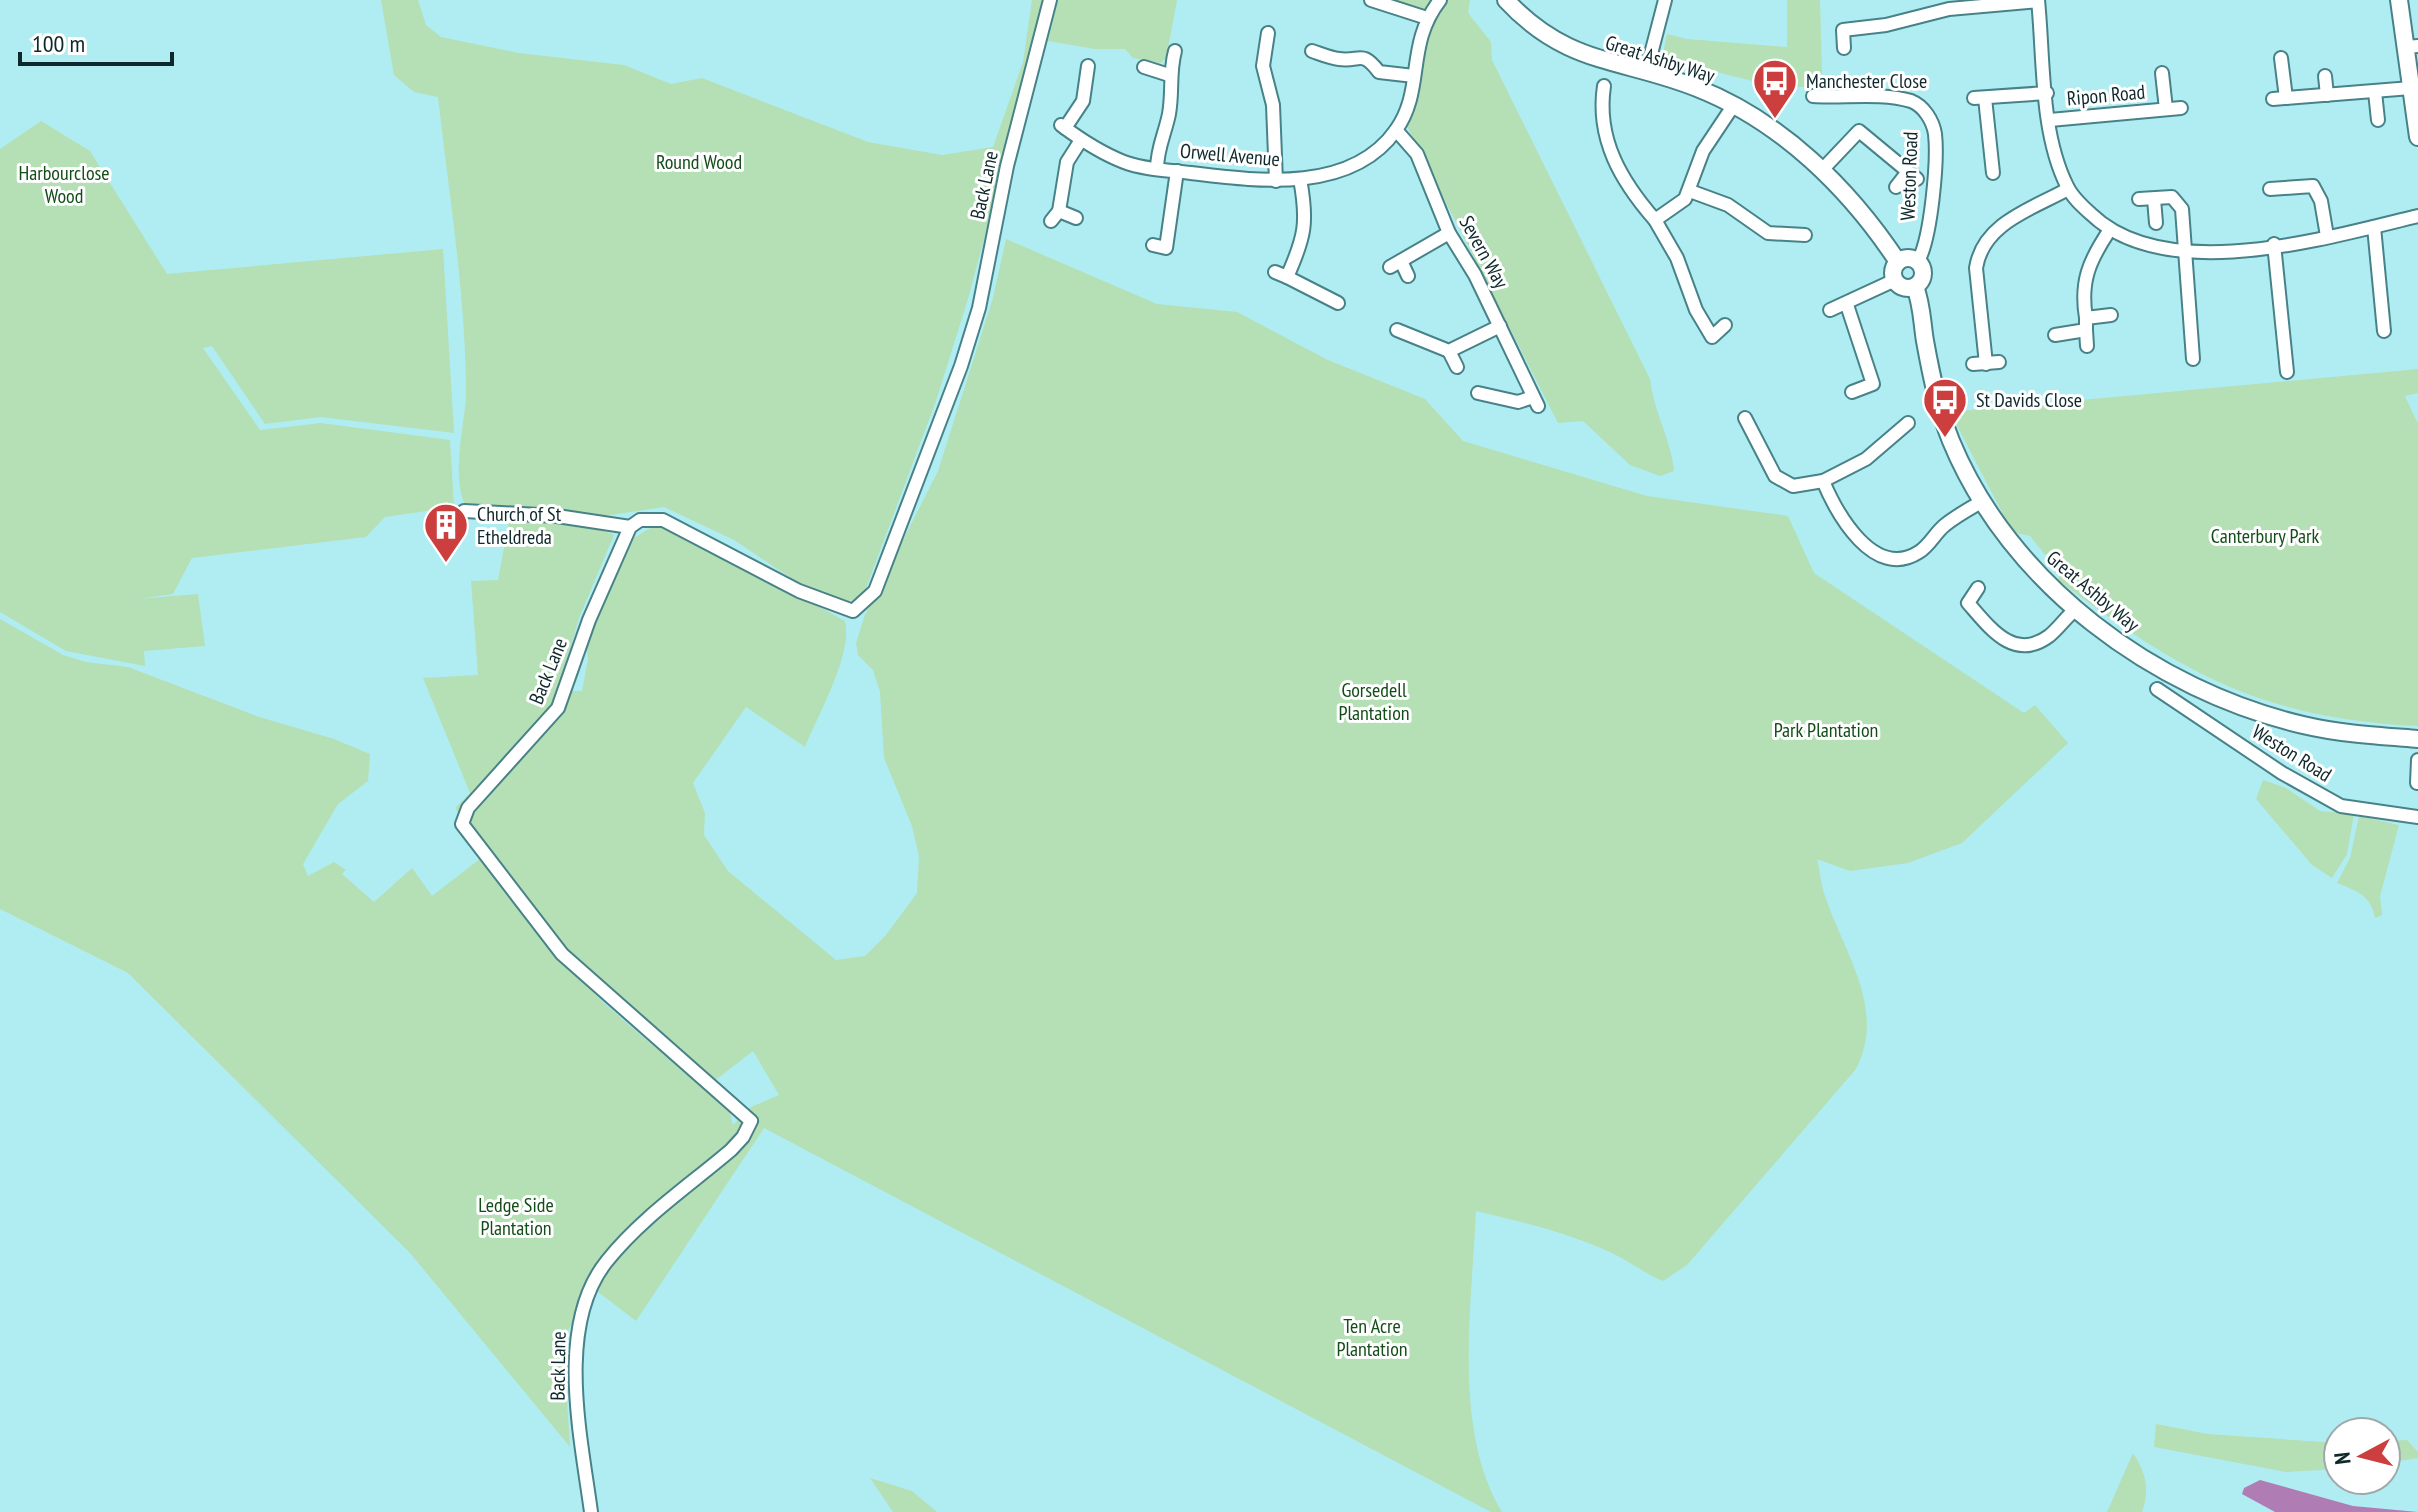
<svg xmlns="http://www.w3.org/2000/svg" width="2418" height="1512" viewBox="0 0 2418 1512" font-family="'PT Sans Narrow',sans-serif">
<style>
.green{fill:#b5dfb4}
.water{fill:#af7db3}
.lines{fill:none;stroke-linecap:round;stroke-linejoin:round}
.street-casing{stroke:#478288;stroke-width:16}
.secondary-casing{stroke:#478288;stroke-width:20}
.street{stroke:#fff;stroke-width:12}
.secondary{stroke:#fff;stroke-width:16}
.labels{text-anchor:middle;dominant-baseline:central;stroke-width:6;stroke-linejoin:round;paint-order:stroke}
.street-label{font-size:20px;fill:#0f282b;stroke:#fff}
.poi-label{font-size:20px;fill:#0f282b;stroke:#fff;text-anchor:start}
.park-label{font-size:20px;fill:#134d18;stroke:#fff}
</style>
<rect width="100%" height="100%" fill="#b0edf3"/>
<g class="green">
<path d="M 381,0 L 418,0 L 426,25 L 441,37 L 519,53 L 624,65 L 671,84 L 702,78 L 868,142 L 942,155 L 993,147 L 1023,62 L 1032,0 L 1048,0 L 968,299 L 936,401 L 865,591 L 859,599 L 843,602 L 794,580 L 734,540 L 664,507 L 604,516 L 468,508 C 449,486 465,423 466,395 C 466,296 449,195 438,97 L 414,92 L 394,75 Z"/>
<path d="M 1058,0 L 1177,0 L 1166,59 L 1160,63 L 1133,58 L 1125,49 L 1095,49 L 1048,41 Z"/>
<path d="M 1386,0 L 1470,0 L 1468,13 L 1491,42 L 1492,60 L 1650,379 C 1654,413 1671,439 1674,471 L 1660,476 L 1630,465 L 1583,421 L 1558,423 L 1407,126 L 1430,24 Z"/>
<path d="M 1787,0 L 1820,0 L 1822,73 L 1812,88 L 1760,83 L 1662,58 L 1667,34 L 1687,39 L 1787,47 Z"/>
<path d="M 41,121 L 90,151 L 167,274 L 443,249 L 454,433 L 321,417 L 265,424 L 212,346 L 203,348 L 260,430 L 321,423 L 450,440 L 454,507 L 385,517 L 366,537 L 192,558 L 173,594 L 137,599 L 198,594 L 205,646 L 144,651 L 145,666 L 66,651 L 0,612 L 0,149 Z"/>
<path d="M 1006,239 L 1157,304 L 1237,312 L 1328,360 L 1425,399 L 1463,441 L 1647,496 L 1788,516 L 1814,573 L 2024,713 L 2035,705 L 2068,743 L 1962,843 L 1908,863 L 1850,871 L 1817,859 C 1820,871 1821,885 1825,896 C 1844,953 1887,1009 1856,1069 L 1687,1265 L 1663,1281 C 1645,1274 1631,1262 1614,1254 C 1570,1233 1523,1222 1476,1211 C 1472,1304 1452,1430 1502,1512 L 1491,1512 L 764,1128 L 636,1321 L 593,1288 L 563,1339 L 570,1447 L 410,1253 L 128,973 L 0,909 L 0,619 L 63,655 L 86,662 L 128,667 L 259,717 L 334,739 L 370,754 L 368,781 L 338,804 L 303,864 L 308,876 L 334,862 L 346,870 L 342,874 L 374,902 L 412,868 L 432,896 L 481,858 C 517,910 557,958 603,1002 C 643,1039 688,1073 729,1109 L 733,1125 L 751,1107 L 779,1095 L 753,1051 L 713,1082 L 603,989 L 501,871 L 455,808 L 470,793 L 423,678 L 478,675 L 471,581 L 498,580 L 509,521 L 586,524 L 614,535 L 579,618 L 558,691 L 582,691 L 588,659 L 586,640 L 634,538 L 658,523 L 671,525 L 845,621 C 853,655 818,714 805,747 L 746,707 L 693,783 L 705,813 L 704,835 L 728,871 L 836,960 L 865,956 L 886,935 L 917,893 L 919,856 L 912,826 L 884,758 L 880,692 L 873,670 L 858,655 L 856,643 L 865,615 L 938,471 L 993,298 Z"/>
<path d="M 2418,369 L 2418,393 L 2405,396 L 2418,424 L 2418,726 C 2260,718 2182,673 2058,580 L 2060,573 L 2030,536 L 2017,533 L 2007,522 L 1950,412 Z"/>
<path d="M 2263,780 L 2286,788 L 2320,811 L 2354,814 L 2347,854 L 2332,878 L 2312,865 L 2256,799 Z"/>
<path d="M 2359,816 L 2399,825 L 2380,896 L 2382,915 L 2375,918 C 2371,895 2357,891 2337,883 L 2350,858 Z"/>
<path d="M 2156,1424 L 2208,1434 L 2338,1443 L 2338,1469 L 2286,1472 L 2154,1447 Z"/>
<path d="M 2407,1440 L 2418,1452 L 2418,1458 L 2386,1463 L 2386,1441 Z"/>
<path d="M 2133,1453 C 2146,1473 2150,1489 2142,1512 L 2107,1512 Z"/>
<path d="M 870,1478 L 912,1491 L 937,1512 L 893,1512 Z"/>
</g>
<path class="water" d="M 2260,1480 L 2353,1506 L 2418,1512 L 2275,1512 L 2242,1494 L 2244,1488 Z"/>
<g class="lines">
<g class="street-casing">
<g id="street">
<path d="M 1371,0 L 1427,18"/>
<path d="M 2038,0 C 2044,59 2040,132 2067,186 C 2072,197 2082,206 2091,214 C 2166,286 2326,238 2418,216"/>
<path d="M 1268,33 L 1263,66 L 1273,105 L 1276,181"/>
<path d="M 2406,47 L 2418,46"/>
<path d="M 1844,48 L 1843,30 L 1886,25 L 1949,9 L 2038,1"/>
<path d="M 1312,51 C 1321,54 1330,58 1339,59 C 1361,62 1361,49 1379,72 L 1414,76"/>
<path d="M 2281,58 L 2286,98"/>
<path d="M 1144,67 L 1169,75"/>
<path d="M 1646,73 L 1665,0"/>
<path d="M 2162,73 L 2166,109"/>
<path d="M 2325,76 L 2327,95"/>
<path d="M 1604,86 C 1596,139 1621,181 1655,220"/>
<path d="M 2375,92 L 2378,120"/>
<path d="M 1813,96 C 1844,98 1881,92 1911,101 C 1924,106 1933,121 1935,134 C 1938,161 1931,239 1918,261"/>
<path d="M 1974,98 L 2047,93"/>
<path d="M 1985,98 L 1993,173"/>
<path d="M 2273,99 L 2411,88"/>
<path d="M 2050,120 L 2181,108"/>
<path d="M 1061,125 C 1081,140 1101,153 1124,162 C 1145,170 1169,170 1191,173 C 1257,181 1351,194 1396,130 C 1425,89 1405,45 1440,0"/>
<path d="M 1065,128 L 1083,101 L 1088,66"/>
<path d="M 1396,130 L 1417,154 L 1449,233 L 1475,275 L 1538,406"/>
<path d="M 1157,169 C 1157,148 1165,134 1169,114 C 1173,92 1169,73 1175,51"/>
<path d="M 1822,170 L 1859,131 L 1917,179"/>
<path d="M 1896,187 L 1907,173"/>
<path d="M 2270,189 L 2313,186 L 2321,201 L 2327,236"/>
<path d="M 1690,191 L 1728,205 L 1768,233 L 1805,235"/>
<path d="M 2139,199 L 2172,197 L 2182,209 L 2193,359"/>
<path d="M 2154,199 L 2156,223"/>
<path d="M 1059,211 L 1076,218"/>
<path d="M 1051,221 L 1059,211 L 1067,162 L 1081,140"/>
<path d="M 2374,227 L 2384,331"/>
<path d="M 2274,244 L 2287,372"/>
<path d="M 1153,245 L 1166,248 L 1177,171"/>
<path d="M 1401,261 L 1408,276"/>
<path d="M 1390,267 L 1449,233"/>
<path d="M 1275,272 L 1287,277 C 1305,237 1308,222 1300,179"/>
<path d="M 1287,277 L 1338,303"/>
<path d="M 1847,305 L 1873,384 L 1852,392"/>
<path d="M 1830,310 L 1895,280"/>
<path d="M 2086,318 C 2080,282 2089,261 2109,231"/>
<path d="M 1725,325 L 1712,337 L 1696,310 L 1677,258 L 1655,220 L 1685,199 L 1703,151 L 1733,106"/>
<path d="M 1397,330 L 1449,351 L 1500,326"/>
<path d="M 2086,330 L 2087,346"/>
<path d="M 2055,335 L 2086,330 L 2086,318 L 2111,315"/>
<path d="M 1449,351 L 1457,367"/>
<path d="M 1973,364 L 1999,362"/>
<path d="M 1986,364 L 1976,268 C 1983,223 2032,209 2068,189"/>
<path d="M 1478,393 L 1518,402 L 1533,397"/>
<path d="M 1745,418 L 1775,476 L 1793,486 L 1823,481 C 1837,514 1874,581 1919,552 C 1930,545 1935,533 1945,525 C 1956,516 1969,509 1981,502"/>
<path d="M 1823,481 L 1866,459 L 1908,423"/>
<path d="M 464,511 L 557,516 L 630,527"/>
<path d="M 1978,588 L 1968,603 C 1990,628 2014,662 2049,636 C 2059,628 2066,617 2076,609"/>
<path d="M 2157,689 L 2282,773 L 2341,806 L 2418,817"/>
<path d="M 2417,783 L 2418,760"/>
<path d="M 591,1512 C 581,1437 555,1325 607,1261 C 641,1218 690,1185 731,1150 L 743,1137 L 751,1121 L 562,954 L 462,824 L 468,808 L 558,708 L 589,620 L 630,527 L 640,520 L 663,520 L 799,591 L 853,611 L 875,591 L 961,366 L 979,308 L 1007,166 L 1050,0"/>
</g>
</g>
<g class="secondary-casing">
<g id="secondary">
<path d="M 1506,0 C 1567,66 1622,58 1697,88 C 1781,121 1849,188 1898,262"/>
<path d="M 2399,0 L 2418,137"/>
<circle cx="1908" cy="273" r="15"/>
<path d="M 1915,287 C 1922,304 1922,323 1925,341 C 1931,374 1938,409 1951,441 C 2010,584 2154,690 2303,725 C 2341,734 2380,736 2418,739"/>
</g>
</g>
<use href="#street" class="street"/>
<use href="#secondary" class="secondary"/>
</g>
<defs>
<g id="bus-pin" transform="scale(2.3)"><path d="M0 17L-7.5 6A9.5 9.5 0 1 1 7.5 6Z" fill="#cd3e3f" stroke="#fff"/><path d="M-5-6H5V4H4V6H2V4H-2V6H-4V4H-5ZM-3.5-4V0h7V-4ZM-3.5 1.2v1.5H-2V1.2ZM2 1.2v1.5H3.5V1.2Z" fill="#fff"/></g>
<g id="building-pin" transform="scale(2.3)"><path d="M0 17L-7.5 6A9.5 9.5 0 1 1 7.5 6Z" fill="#cd3e3f" stroke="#fff"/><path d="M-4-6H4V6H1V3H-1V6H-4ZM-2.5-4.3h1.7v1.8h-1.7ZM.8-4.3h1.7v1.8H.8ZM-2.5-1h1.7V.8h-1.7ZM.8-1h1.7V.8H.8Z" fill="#fff"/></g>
</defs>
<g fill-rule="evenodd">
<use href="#bus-pin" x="1775" y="81"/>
<use href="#bus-pin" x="1945" y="400"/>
<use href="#building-pin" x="446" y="525"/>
</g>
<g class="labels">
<g class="street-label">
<text transform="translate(1660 59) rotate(18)">Great Ashby Way</text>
<text transform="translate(2106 95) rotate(-5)">Ripon Road</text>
<text transform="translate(1230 155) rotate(5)">Orwell Avenue</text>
<text transform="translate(1909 176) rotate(-88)">Weston Road</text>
<text transform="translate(984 185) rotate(-78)">Back Lane</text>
<text transform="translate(1484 252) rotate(61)">Severn Way</text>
<text transform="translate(2093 591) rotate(40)">Great Ashby Way</text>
<text transform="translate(548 671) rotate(-68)">Back Lane</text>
<text transform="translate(2292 753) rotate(32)">Weston Road</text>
<text transform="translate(558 1366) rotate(-89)">Back Lane</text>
</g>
<g class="poi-label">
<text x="1806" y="81">Manchester Close</text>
<text x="1976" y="400">St Davids Close</text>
<text x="477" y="514">Church of St<tspan x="477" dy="23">Etheldreda</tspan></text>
</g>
<g class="park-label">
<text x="699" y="162">Round Wood</text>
<text x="64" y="173">Harbourclose<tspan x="64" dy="23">Wood</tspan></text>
<text x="2265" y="536">Canterbury Park</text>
<text x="1374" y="690">Gorsedell<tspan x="1374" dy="23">Plantation</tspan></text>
<text x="1826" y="730">Park Plantation</text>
<text x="516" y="1205">Ledge Side<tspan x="516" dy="23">Plantation</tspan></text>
<text x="1372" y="1326">Ten Acre<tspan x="1372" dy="23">Plantation</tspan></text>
</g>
</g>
<g transform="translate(2362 1456) rotate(263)"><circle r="38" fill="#ffffff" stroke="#9fa9aa" stroke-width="2"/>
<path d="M0-6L14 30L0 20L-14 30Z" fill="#cd3e3f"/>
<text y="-12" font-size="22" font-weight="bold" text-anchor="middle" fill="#0f282b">N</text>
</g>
<path d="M20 52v12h152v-12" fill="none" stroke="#0f282b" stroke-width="4"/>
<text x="32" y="52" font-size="24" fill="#0f282b" stroke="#ffffff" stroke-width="6" paint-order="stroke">100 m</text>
</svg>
